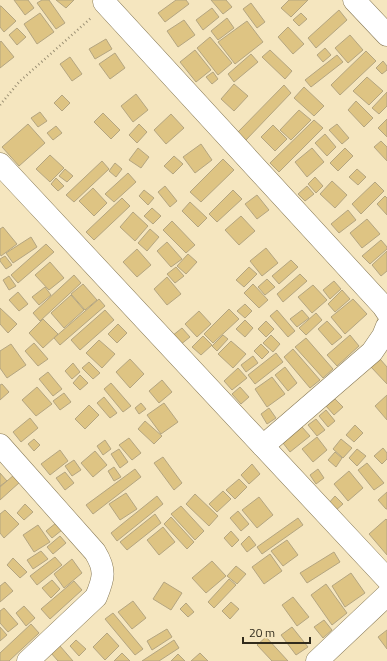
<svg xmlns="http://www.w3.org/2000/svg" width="387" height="661" viewBox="0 0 387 661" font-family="'Titillium Web',sans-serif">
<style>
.building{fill:#dec483;stroke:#b4a580}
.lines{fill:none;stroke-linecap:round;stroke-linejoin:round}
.street-casing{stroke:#867855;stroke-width:23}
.path{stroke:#9b9074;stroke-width:2.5;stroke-dasharray:1 3;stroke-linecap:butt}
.street{stroke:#fff;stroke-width:22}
</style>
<rect width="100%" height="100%" fill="#f5e6bf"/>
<g class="building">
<path d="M 14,0 L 28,0 L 34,8 L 25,15 Z"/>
<path d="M 42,0 L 49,0 L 65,23 L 56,29 L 37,3 Z"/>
<path d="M 56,0 L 74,0 L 66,8 Z"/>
<path d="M 176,0 L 186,0 L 189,4 L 165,22 L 158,13 Z"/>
<path d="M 211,0 L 226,0 L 232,7 L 223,14 Z"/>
<path d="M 289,0 L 308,0 L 291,17 L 281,8 Z"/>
<path d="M 251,3 L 265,22 L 257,28 L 243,9 Z"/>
<path d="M 0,6 L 1,6 L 16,21 L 4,32 L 0,27 Z"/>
<path d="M 212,8 L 219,17 L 203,30 L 196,20 Z"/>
<path d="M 339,10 L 347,20 L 316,48 L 308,38 Z"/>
<path d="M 40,13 L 54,32 L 37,44 L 24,24 Z"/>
<path d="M 301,13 L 307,19 L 299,26 L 293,20 Z"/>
<path d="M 227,18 L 234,28 L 218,40 L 211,31 Z"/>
<path d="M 184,20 L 195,35 L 178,47 L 167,31 Z"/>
<path d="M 247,21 L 263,42 L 235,64 L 218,42 Z"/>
<path d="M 288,27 L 304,44 L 293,54 L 278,37 Z"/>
<path d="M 17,28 L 26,37 L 17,45 L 9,35 Z"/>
<path d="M 350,35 L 363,50 L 348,63 L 335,48 Z"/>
<path d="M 210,37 L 232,63 L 218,75 L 197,48 Z"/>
<path d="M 106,39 L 112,49 L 95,59 L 89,49 Z"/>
<path d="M 1,41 L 14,57 L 0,68 L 0,42 Z"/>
<path d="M 325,48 L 331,55 L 323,62 L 317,55 Z"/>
<path d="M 195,50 L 211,70 L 196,82 L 180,62 Z"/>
<path d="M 270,50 L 292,71 L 285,79 L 262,57 Z"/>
<path d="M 366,51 L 376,61 L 340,95 L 331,85 Z"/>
<path d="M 115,53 L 125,68 L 110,79 L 99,64 Z"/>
<path d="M 251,54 L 258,62 L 234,82 L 228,74 Z"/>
<path d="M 337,55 L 343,62 L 311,87 L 305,80 Z"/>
<path d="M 70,57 L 82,74 L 72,81 L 60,64 Z"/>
<path d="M 383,61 L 387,66 L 387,70 L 382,74 L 376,68 Z"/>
<path d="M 213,72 L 218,79 L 212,84 L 206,77 Z"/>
<path d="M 367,77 L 383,91 L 369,105 L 353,91 Z"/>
<path d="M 234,84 L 248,96 L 234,111 L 221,99 Z"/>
<path d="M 284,85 L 291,93 L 246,140 L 238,132 Z"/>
<path d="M 304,87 L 324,106 L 314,116 L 294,98 Z"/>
<path d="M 387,92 L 387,106 L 379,114 L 372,108 Z"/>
<path d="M 136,94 L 148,110 L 133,122 L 121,106 Z"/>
<path d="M 62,95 L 70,103 L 62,111 L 54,103 Z"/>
<path d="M 356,101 L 373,118 L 364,127 L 348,110 Z"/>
<path d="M 299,110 L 311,120 L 291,140 L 280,130 Z"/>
<path d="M 40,112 L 47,121 L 38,127 L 31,118 Z"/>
<path d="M 103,113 L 120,130 L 111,139 L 94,122 Z"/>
<path d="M 171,114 L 184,128 L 166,144 L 154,130 Z"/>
<path d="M 387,119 L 387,137 L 378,128 Z"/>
<path d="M 314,120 L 323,128 L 279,172 L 270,163 Z"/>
<path d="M 28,124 L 45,143 L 19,166 L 2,147 Z"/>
<path d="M 139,124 L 147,132 L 137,143 L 129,135 Z"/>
<path d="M 337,124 L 349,138 L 342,144 L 329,130 Z"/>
<path d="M 273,125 L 287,139 L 275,151 L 261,137 Z"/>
<path d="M 56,126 L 62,133 L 53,140 L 47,133 Z"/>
<path d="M 325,134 L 336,147 L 327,156 L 315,143 Z"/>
<path d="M 381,141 L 387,147 L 387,161 L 374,147 Z"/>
<path d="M 201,144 L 212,160 L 195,173 L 183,157 Z"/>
<path d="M 138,148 L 149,157 L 141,168 L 129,160 Z"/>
<path d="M 312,148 L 324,162 L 307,177 L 295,162 Z"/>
<path d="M 345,148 L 353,156 L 338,171 L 330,163 Z"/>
<path d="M 50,155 L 64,168 L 50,182 L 36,169 Z"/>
<path d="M 174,156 L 183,164 L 173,174 L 164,166 Z"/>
<path d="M 223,159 L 234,170 L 201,202 L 190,192 Z"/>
<path d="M 102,161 L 109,169 L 74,202 L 66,195 Z"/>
<path d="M 115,163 L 122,169 L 116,177 L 109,171 Z"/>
<path d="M 65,169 L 73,176 L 67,182 L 59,176 Z"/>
<path d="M 357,169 L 366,177 L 358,185 L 349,177 Z"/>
<path d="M 128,173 L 136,182 L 114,202 L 105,194 Z"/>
<path d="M 315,177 L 323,186 L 316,193 L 308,184 Z"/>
<path d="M 56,178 L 64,186 L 58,191 L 51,184 Z"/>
<path d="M 332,181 L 347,195 L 335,208 L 320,194 Z"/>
<path d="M 375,182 L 384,191 L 361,214 L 352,204 Z"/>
<path d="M 165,186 L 177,201 L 170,207 L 158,192 Z"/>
<path d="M 307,186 L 314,194 L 305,201 L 298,194 Z"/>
<path d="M 93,188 L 107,203 L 94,216 L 79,201 Z"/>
<path d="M 144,190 L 154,198 L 148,205 L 139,196 Z"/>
<path d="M 233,190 L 242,199 L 217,222 L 209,214 Z"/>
<path d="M 257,195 L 269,210 L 257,219 L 245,204 Z"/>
<path d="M 385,196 L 387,198 L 387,215 L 377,204 Z"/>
<path d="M 122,198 L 130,206 L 94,240 L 86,232 Z"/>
<path d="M 190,202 L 207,218 L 198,227 L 182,211 Z"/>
<path d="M 152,208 L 161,216 L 153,224 L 144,216 Z"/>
<path d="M 348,210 L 356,220 L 339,233 L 331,224 Z"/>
<path d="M 133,212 L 148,226 L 135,241 L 120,227 Z"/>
<path d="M 241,216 L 255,231 L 239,245 L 225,230 Z"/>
<path d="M 367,219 L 380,234 L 362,248 L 350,233 Z"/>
<path d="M 172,221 L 195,245 L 186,253 L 163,230 Z"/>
<path d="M 3,227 L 17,244 L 1,256 L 0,254 L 0,229 Z"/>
<path d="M 150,229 L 159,237 L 147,251 L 138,243 Z"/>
<path d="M 31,237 L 37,247 L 13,263 L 6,253 Z"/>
<path d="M 381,240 L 387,247 L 387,249 L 370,264 L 362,256 Z"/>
<path d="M 167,242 L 182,259 L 171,267 L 157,251 Z"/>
<path d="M 46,244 L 54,252 L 18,283 L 11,275 Z"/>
<path d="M 266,248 L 278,263 L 262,276 L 250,261 Z"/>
<path d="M 137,249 L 151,265 L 137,277 L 123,262 Z"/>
<path d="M 387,251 L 387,271 L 381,276 L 372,265 Z"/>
<path d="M 188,254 L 197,262 L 186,274 L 177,266 Z"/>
<path d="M 5,256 L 12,265 L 6,269 L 0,261 L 0,259 Z"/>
<path d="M 291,260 L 298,267 L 279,284 L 272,276 Z"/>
<path d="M 50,262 L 64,278 L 49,290 L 35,275 Z"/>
<path d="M 176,267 L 184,276 L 175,283 L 167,274 Z"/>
<path d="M 249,267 L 257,274 L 244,287 L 236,280 Z"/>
<path d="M 300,274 L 307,281 L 283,302 L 277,294 Z"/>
<path d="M 74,275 L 81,283 L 40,321 L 33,313 Z"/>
<path d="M 9,276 L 16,286 L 9,290 L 3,280 Z"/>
<path d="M 167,277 L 181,294 L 167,305 L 154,289 Z"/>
<path d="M 267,279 L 275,287 L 265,295 L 258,287 Z"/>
<path d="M 334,281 L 341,289 L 330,299 L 323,290 Z"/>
<path d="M 83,284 L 97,300 L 85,310 L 71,294 Z"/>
<path d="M 253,284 L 268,300 L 259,308 L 244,293 Z"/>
<path d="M 313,285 L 327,300 L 312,313 L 298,297 Z"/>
<path d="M 45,287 L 51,295 L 39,305 L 32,297 Z"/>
<path d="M 342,290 L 350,299 L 335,312 L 328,304 Z"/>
<path d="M 18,292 L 28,304 L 19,311 L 9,300 Z"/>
<path d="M 71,295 L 84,310 L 64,328 L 51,313 Z"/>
<path d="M 99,299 L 105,306 L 60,345 L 54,338 Z"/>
<path d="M 353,299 L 367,314 L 345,334 L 331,317 Z"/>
<path d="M 245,304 L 252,311 L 245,318 L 237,311 Z"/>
<path d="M 0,308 L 17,324 L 8,333 L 0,324 Z"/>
<path d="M 229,309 L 239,319 L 213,343 L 204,334 Z"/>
<path d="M 105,310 L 114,320 L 80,350 L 71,340 Z"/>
<path d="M 277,310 L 295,331 L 288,337 L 270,316 Z"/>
<path d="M 302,310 L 309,318 L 297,327 L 290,319 Z"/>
<path d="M 199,311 L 211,324 L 197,337 L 185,324 Z"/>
<path d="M 316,313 L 322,320 L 306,335 L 299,328 Z"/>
<path d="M 43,319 L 58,334 L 43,348 L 29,333 Z"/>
<path d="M 245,320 L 253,328 L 245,337 L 236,329 Z"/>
<path d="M 266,321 L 274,329 L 266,337 L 258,329 Z"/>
<path d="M 327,321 L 342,337 L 332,345 L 318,329 Z"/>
<path d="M 118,324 L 127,333 L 117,343 L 108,334 Z"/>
<path d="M 182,328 L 190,337 L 180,345 L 172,336 Z"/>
<path d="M 223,335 L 228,339 L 217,351 L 212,346 Z"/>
<path d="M 271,335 L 280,344 L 273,352 L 263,343 Z"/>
<path d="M 350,335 L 359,346 L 337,366 L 327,355 Z"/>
<path d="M 203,336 L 212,345 L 201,355 L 192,347 Z"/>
<path d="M 306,338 L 333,369 L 323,378 L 295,347 Z"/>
<path d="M 99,340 L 115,354 L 102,368 L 86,353 Z"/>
<path d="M 231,341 L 246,354 L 233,368 L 218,354 Z"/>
<path d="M 34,343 L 48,359 L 38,366 L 25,351 Z"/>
<path d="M 11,344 L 26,365 L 7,378 L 0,368 L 0,351 Z"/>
<path d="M 261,344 L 269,352 L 262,359 L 254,351 Z"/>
<path d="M 293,349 L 320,380 L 310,388 L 284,357 Z"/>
<path d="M 276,353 L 283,362 L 255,384 L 248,375 Z"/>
<path d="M 253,356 L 258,363 L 246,372 L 241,365 Z"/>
<path d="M 130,359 L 144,374 L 130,388 L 116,372 Z"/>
<path d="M 380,359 L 387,367 L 387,384 L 371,367 Z"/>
<path d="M 89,362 L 100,373 L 93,379 L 82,368 Z"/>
<path d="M 73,363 L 80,372 L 72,379 L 65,371 Z"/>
<path d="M 285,367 L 297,383 L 288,391 L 275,375 Z"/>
<path d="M 238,368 L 247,378 L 232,390 L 224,381 Z"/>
<path d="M 48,372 L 62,389 L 53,396 L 39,379 Z"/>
<path d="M 80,375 L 88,383 L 80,390 L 73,383 Z"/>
<path d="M 272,377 L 285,394 L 267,407 L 255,389 Z"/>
<path d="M 162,380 L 172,392 L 159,403 L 149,391 Z"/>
<path d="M 111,383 L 131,406 L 123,412 L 104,389 Z"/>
<path d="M 2,384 L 9,392 L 0,400 L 0,385 Z"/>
<path d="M 37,387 L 52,404 L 36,416 L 22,400 Z"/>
<path d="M 240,387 L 249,397 L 241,404 L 232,394 Z"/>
<path d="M 64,393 L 71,402 L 60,410 L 53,401 Z"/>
<path d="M 387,395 L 387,420 L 375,406 Z"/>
<path d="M 104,397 L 117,413 L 110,418 L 97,403 Z"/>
<path d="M 335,399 L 343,407 L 334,415 L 326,406 Z"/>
<path d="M 141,403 L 146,409 L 139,414 L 135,408 Z"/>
<path d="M 164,403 L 178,422 L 161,434 L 147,415 Z"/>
<path d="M 89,405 L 99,415 L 85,429 L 75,419 Z"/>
<path d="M 269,408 L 276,418 L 267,424 L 261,414 Z"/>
<path d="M 326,410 L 335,421 L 328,427 L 319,416 Z"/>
<path d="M 30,418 L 38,428 L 21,442 L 13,432 Z"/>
<path d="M 316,419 L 325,430 L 317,436 L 308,425 Z"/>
<path d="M 145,421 L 162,436 L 154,444 L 138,429 Z"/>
<path d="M 355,425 L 363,433 L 354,442 L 346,435 Z"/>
<path d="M 302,427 L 310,436 L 290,452 L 283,443 Z"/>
<path d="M 317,437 L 327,450 L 313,462 L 302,449 Z"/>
<path d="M 129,438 L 141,453 L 132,460 L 119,445 Z"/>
<path d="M 34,439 L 40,445 L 34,451 L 28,444 Z"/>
<path d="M 341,439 L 352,448 L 343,458 L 333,449 Z"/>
<path d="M 105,440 L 111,449 L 103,455 L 97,446 Z"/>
<path d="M 383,448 L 387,453 L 387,459 L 382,464 L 374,456 Z"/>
<path d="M 119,449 L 128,462 L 120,468 L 111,454 Z"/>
<path d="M 357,449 L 366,456 L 357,466 L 349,458 Z"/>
<path d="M 60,450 L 68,461 L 50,475 L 41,464 Z"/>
<path d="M 95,451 L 107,465 L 93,477 L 81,463 Z"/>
<path d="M 335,452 L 342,458 L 336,467 L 328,460 Z"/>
<path d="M 163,457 L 182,483 L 174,490 L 154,463 Z"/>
<path d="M 74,460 L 81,470 L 72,476 L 65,466 Z"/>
<path d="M 367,463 L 384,483 L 374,490 L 358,470 Z"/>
<path d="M 252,464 L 260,474 L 249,484 L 241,475 Z"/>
<path d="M 114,467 L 121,477 L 114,481 L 108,471 Z"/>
<path d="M 135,469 L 141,477 L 93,514 L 86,505 Z"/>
<path d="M 318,469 L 324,478 L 316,484 L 310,475 Z"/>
<path d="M 349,471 L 363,488 L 348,501 L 334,484 Z"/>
<path d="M 65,472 L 74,483 L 65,490 L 56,478 Z"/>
<path d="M 0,473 L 7,481 L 0,486 Z"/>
<path d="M 14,475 L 20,482 L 0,500 L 0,487 Z"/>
<path d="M 239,479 L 247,487 L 235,499 L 226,490 Z"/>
<path d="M 223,491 L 231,499 L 217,512 L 209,504 Z"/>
<path d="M 387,492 L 387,509 L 386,509 L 378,500 Z"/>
<path d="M 126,493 L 137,509 L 120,520 L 109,504 Z"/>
<path d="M 195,494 L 218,516 L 209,526 L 186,504 Z"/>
<path d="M 157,496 L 163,504 L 117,541 L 111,533 Z"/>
<path d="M 335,496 L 343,504 L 335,511 L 328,504 Z"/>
<path d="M 259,497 L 273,515 L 257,528 L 242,510 Z"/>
<path d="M 25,504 L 33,512 L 24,520 L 17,513 Z"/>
<path d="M 181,506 L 204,531 L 195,540 L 171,514 Z"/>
<path d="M 5,510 L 19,524 L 4,538 L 0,533 L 0,514 Z"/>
<path d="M 238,511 L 249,524 L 241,531 L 230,518 Z"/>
<path d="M 155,514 L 161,523 L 127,550 L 120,542 Z"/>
<path d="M 171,517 L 194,542 L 187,549 L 164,524 Z"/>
<path d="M 298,518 L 303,525 L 262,554 L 257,547 Z"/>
<path d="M 386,519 L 387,520 L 387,555 L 369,534 Z"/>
<path d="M 56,523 L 62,530 L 52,538 L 46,531 Z"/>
<path d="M 38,525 L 50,542 L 34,552 L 23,535 Z"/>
<path d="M 163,527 L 175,542 L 159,555 L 147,540 Z"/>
<path d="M 231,531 L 239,540 L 232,547 L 224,538 Z"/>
<path d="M 60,536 L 66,543 L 53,554 L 47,547 Z"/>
<path d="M 249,536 L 256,545 L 247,552 L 241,544 Z"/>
<path d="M 287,540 L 298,555 L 283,566 L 271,551 Z"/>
<path d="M 41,551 L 48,559 L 33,569 L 27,560 Z"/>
<path d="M 334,552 L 340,562 L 307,583 L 300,573 Z"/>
<path d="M 270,554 L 282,571 L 264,584 L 252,567 Z"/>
<path d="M 55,557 L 62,565 L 37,585 L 30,576 Z"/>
<path d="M 13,558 L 27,572 L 20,578 L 7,565 Z"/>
<path d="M 72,559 L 82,573 L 64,588 L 54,574 Z"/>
<path d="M 212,561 L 226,576 L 206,593 L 192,578 Z"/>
<path d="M 236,566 L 246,574 L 237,584 L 227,576 Z"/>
<path d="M 351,573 L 365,593 L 345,607 L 332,586 Z"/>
<path d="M 229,579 L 236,585 L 214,608 L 208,602 Z"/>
<path d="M 52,580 L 60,589 L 51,598 L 42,588 Z"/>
<path d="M 74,581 L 82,590 L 50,619 L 41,609 Z"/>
<path d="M 5,582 L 13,591 L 0,602 L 0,586 Z"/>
<path d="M 164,582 L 182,593 L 171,610 L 153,599 Z"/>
<path d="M 326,584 L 347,613 L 332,625 L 311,595 Z"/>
<path d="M 293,597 L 309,617 L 297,626 L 282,605 Z"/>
<path d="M 133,601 L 146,618 L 132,629 L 118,612 Z"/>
<path d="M 231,602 L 239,609 L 230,619 L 222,611 Z"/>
<path d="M 186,603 L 194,612 L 188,617 L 180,609 Z"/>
<path d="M 24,606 L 35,618 L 26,626 L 16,613 Z"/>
<path d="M 4,608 L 18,624 L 8,632 L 0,623 L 0,611 Z"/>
<path d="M 113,613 L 143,649 L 135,655 L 105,619 Z"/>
<path d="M 324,620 L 332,630 L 323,638 L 314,627 Z"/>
<path d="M 31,624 L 39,633 L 9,661 L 0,661 L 0,653 Z"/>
<path d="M 0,627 L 7,635 L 0,641 Z"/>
<path d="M 292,627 L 308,647 L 296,655 L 281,635 Z"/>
<path d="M 167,629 L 172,637 L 152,650 L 147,641 Z"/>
<path d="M 387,630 L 387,649 L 378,637 Z"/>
<path d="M 107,633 L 119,646 L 105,660 L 93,647 Z"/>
<path d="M 266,637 L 288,661 L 272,661 L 257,645 Z"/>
<path d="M 76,640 L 86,649 L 79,656 L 70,646 Z"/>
<path d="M 174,640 L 179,648 L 159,661 L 142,661 Z"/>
<path d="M 60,646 L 73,661 L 58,661 L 51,653 Z"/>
<path d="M 122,653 L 130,661 L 114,661 Z"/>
<path d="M 200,653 L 208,661 L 191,661 Z"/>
<path d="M 178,654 L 185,661 L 171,661 Z"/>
</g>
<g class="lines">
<g class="street-casing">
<g id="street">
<path d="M 354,0 L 387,35"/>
<path d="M 104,2 L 383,306 L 387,312"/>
<path d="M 0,164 L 387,579"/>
<path d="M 0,445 L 95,552 C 106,570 104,578 96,597 L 28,661"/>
<path d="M 263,446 L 372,352 L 383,336 L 387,326"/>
<path d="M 317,661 L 387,595"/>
</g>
</g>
<path class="path" d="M 0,105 L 19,82 L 91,18"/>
<use href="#street" class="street"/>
</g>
<path d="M243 637v6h67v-6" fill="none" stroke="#312b1c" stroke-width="2"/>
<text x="249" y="637" font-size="12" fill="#312b1c" stroke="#f5e6bf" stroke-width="3" paint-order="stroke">20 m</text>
</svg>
